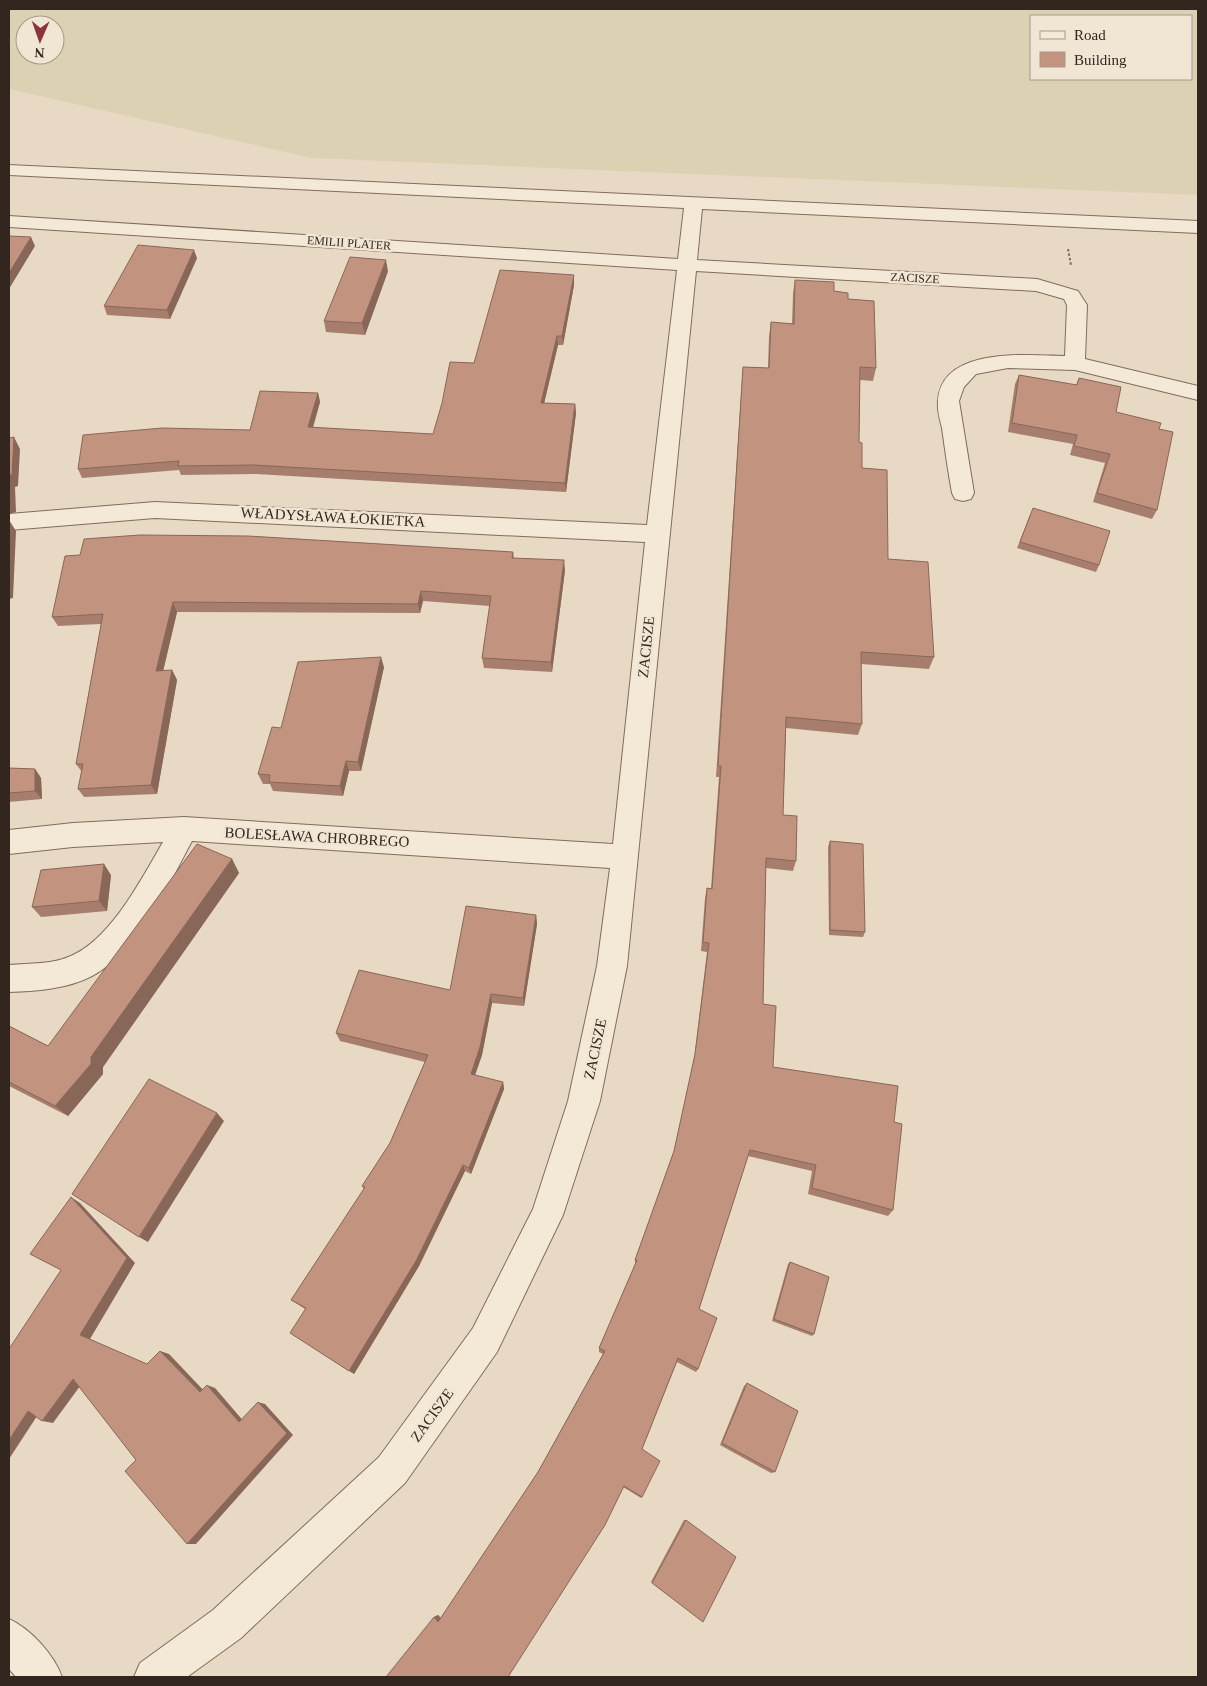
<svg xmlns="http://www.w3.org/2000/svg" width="1207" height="1686" viewBox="0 0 1207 1686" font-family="Georgia,serif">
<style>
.farmland{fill:#ddd1b3;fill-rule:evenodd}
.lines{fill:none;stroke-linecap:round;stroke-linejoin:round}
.minor-casing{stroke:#816c5d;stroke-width:2}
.path{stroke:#816c5d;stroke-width:2;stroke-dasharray:2.5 2;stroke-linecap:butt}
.minor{fill:#f4e8d7;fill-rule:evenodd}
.wall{fill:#a77e6d}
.shaded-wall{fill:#886759}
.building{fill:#c2937f;stroke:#886759}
.labels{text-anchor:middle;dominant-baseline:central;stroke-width:5;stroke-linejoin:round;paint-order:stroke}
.far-street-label{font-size:12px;fill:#33261f;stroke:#f1e5d3}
.street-label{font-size:15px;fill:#33261f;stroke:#f1e5d3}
</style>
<rect width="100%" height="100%" fill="#e8d9c5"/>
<path class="farmland" d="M 9,9 L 1198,9 L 1198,195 L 312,158 L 9,89 ZM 1031,16 L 1191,16 L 1191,79 L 1031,79 ZM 25,25 L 55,25 L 55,55 L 25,55 Z"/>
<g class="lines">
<g class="minor-casing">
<g id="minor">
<path d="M 9,165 L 1198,221 L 1198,233 L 702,209 L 697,260 L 1037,279 L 1078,291 L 1087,305 L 1085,359 L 1198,386 L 1198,400 L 1075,370 L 1008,368 L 976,374 L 964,387 L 959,401 L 974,493 L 971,499 L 963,501 L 955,499 L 952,493 C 948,471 945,450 942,428 C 940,420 937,410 938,402 C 940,346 1028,355 1065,356 L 1067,305 L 1064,299 L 1036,291 L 696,271 L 627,966 L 600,1101 L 563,1215 L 497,1352 L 405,1483 L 241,1638 L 187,1677 L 134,1677 L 140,1663 L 213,1610 L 379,1457 L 473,1328 L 533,1209 L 568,1101 L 597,966 L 610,868 L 192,841 C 167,887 140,950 92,976 C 67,989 37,991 9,992 L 9,965 C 30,963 53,965 73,955 C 112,937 142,878 163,842 L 73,847 L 9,854 L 9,830 L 73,823 L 184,817 L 613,844 L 645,542 L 155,518 L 9,530 L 9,514 L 155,502 L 647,525 L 677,270 L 9,227 L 9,216 L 678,259 L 684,208 L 9,175 Z"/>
<path d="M 9,1619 C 31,1629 54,1655 62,1677 L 16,1677 L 9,1669 Z"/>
</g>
</g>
<path class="path" d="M 1068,249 L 1071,265"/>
<use href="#minor" class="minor"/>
</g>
<g class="wall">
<path d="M 197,258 L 170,319 L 107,315 L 104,306 Z"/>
<path d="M 388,271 L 365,335 L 326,332 L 324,321 Z"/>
<path d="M 574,275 L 574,285 L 563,345 L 558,345 L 544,403 L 575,404 L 576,413 L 566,492 L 256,474 L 181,475 L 179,470 L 82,478 L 78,469 L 250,430 L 318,393 L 320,402 L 313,428 L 433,434 L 474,363 Z"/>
<path d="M 795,280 L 834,291 L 848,299 L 876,368 L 873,381 L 860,380 L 859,442 L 862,468 L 888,559 L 934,657 L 929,669 L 861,664 L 862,724 L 858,735 L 786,728 L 783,815 L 796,861 L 793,871 L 766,868 L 763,1004 L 773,1067 L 894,1122 L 893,1210 L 888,1216 L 808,1194 L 812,1171 L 748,1156 L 699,1309 L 698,1369 L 696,1372 L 677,1362 L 642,1449 L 642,1497 L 641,1498 L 623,1487 L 508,1677 L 434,1617 L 438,1615 L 441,1618 L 538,1472 L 603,1354 L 599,1352 L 599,1348 L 635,1265 L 635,1260 L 674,1151 L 694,1060 L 707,952 L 701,951 L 705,898 L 707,888 L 711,889 L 719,777 L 716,777 L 742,380 L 743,367 L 768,368 L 769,336 L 771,322 L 792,324 L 793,293 Z"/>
<path d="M 1019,375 L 1076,385 L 1079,378 L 1116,412 L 1159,429 L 1157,510 L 1152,519 L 1093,502 L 1105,463 L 1070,455 L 1073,444 L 1008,432 L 1015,384 Z"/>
<path d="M 1030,515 L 1099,565 L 1096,572 L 1017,548 Z"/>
<path d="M 513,552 L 514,558 L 565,570 L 552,672 L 484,668 L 482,658 L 490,606 L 423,601 L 420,613 L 177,612 L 163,671 L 172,670 L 177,680 L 157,794 L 84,797 L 78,789 L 82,772 L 76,764 L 101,624 L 58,626 L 52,617 Z"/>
<path d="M 384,667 L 361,771 L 349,771 L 343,796 L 273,791 L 270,784 L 263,784 L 258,774 L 281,728 Z"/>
<path d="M 9,768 L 35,769 L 41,778 L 42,799 L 9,802 Z"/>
<path d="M 830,841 L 865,932 L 863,937 L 829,935 L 828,847 Z"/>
<path d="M 232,859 L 239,873 L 103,1067 L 103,1074 L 68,1116 L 9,1086 L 9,1026 L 48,1046 Z"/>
<path d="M 111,875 L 107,911 L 41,917 L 32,907 Z"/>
<path d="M 536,915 L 537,924 L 524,1006 L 492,1003 L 482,1055 L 475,1075 L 503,1082 L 504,1089 L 471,1174 L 465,1171 L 419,1266 L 354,1374 L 305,1309 L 291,1300 L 364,1189 L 362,1186 L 390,1143 L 425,1062 L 340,1041 L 336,1033 L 450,990 Z"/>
<path d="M 790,1262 L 814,1334 L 812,1336 L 772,1321 L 788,1264 Z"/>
<path d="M 747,1383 L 775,1472 L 771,1473 L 720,1445 L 744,1386 Z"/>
<path d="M 684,1520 L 686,1520 L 652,1583 L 651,1582 Z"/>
</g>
<g class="shaded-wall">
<path d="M 31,237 L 35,246 L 9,289 L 9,273 Z"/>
<path d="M 194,250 L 197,258 L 170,319 L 167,310 Z"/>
<path d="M 386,260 L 388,271 L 365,335 L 362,323 Z"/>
<path d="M 574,275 L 574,285 L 563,345 L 562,336 Z"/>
<path d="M 557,336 L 558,345 L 542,412 L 541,403 Z"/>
<path d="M 318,393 L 320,402 L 310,436 L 308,427 Z"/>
<path d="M 575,404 L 576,413 L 566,492 L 565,483 Z"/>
<path d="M 14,437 L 20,449 L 18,486 L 15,487 L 16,512 L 9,514 L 9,475 Z"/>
<path d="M 9,520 L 16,531 L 13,598 L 9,599 Z"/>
<path d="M 564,560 L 565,570 L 552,672 L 551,662 Z"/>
<path d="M 421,591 L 423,601 L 420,613 L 418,604 Z"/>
<path d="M 173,602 L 177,612 L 161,680 L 156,671 Z"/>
<path d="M 381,657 L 384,667 L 361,771 L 358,762 Z"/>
<path d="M 172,670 L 177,680 L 157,794 L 151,785 Z"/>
<path d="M 346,761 L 349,771 L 343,796 L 340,786 Z"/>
<path d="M 35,769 L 41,778 L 42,799 L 35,791 Z"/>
<path d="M 232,859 L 239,873 L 103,1067 L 103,1074 L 68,1116 L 55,1106 Z"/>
<path d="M 104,864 L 111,875 L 107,911 L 99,901 Z"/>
<path d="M 536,915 L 537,924 L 524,1006 L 523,998 Z"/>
<path d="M 491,994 L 492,1003 L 482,1055 L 473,1081 L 471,1074 Z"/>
<path d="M 503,1082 L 504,1089 L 471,1174 L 469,1168 Z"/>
<path d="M 217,1113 L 224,1121 L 148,1242 L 139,1237 Z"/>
<path d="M 463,1165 L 465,1171 L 419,1266 L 354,1374 L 349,1371 Z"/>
<path d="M 71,1197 L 80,1203 L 135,1263 L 90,1339 L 155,1368 L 80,1335 Z"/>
<path d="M 160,1351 L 169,1354 L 208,1395 L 200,1392 Z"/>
<path d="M 73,1379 L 83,1382 L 53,1423 L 42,1421 Z"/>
<path d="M 207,1385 L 215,1388 L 246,1424 L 239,1422 Z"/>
<path d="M 258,1402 L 265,1404 L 293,1435 L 196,1544 L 187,1544 Z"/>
<path d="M 28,1411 L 39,1413 L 9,1459 L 9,1440 Z"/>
<path d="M 438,1615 L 442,1620 L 438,1622 L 434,1617 Z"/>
</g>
<g class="building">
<path d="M 9,236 L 31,237 L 9,273 Z"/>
<path d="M 138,245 L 194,250 L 167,310 L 104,306 Z"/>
<path d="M 350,257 L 386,260 L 362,323 L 324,321 Z"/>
<path d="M 500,270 L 574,275 L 562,336 L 557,336 L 541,403 L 575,404 L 565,483 L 253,465 L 178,466 L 179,461 L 78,469 L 83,435 L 162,428 L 250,430 L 260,391 L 318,393 L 308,427 L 433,434 L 442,403 L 450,362 L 474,363 Z"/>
<path d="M 795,280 L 834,282 L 834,291 L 848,293 L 848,299 L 874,301 L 876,368 L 860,367 L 859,442 L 862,443 L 862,468 L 887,470 L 888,559 L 928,562 L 934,657 L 861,652 L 862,724 L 786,717 L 783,815 L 797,816 L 796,861 L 766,858 L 763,1004 L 776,1006 L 773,1067 L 898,1086 L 894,1122 L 902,1124 L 893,1210 L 812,1188 L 816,1165 L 750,1150 L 699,1309 L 717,1318 L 698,1369 L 678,1358 L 642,1449 L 660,1461 L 642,1497 L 624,1486 L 605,1525 L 508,1677 L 386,1677 L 434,1617 L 438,1622 L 538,1472 L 605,1351 L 599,1348 L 637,1260 L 635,1260 L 674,1151 L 695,1054 L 709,943 L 703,942 L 707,888 L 712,889 L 721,766 L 718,766 L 743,367 L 769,368 L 771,322 L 794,324 Z"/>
<path d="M 1019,375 L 1077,385 L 1079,378 L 1121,387 L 1116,412 L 1161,423 L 1159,429 L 1173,432 L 1157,510 L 1097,493 L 1110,454 L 1074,446 L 1077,435 L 1012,423 Z"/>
<path d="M 14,437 L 12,475 L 9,475 L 9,438 Z"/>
<path d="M 1033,508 L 1110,531 L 1099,565 L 1020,542 Z"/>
<path d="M 140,535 L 248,536 L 513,552 L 512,558 L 564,560 L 551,662 L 482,658 L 491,596 L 421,591 L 418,604 L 173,602 L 156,671 L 172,670 L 151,785 L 78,789 L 83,764 L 76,764 L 103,614 L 52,617 L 65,556 L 80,555 L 84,539 Z"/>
<path d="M 381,657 L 358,762 L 346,761 L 340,786 L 269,782 L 270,775 L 258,774 L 272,727 L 281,728 L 298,662 Z"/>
<path d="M 9,768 L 35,769 L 35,791 L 9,793 Z"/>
<path d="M 830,841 L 863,844 L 865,932 L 830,930 Z"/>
<path d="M 197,844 L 232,859 L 91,1057 L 91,1064 L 55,1106 L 9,1082 L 9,1026 L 48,1046 Z"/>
<path d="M 104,864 L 99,901 L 32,907 L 41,870 Z"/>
<path d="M 466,906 L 536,915 L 523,998 L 491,994 L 480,1047 L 471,1074 L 503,1082 L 469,1168 L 463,1165 L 416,1261 L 349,1371 L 290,1333 L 306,1308 L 291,1300 L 365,1187 L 362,1186 L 390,1143 L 428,1055 L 336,1033 L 359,970 L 450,990 Z"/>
<path d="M 149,1079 L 217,1113 L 139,1237 L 72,1194 Z"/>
<path d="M 71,1197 L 127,1258 L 80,1335 L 147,1364 L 160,1351 L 200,1392 L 207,1385 L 239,1422 L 258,1402 L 287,1433 L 187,1544 L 125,1471 L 136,1460 L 73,1379 L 42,1421 L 28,1411 L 9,1440 L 9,1349 L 61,1270 L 30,1254 Z"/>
<path d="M 790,1262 L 829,1277 L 814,1334 L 774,1319 Z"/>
<path d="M 747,1383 L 798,1411 L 775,1472 L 722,1443 Z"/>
<path d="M 686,1520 L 736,1557 L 703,1622 L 652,1583 Z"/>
</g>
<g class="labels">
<g class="far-street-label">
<text transform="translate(349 243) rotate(4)">EMILII PLATER</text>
<text transform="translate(915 278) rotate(3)">ZACISZE</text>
</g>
<g class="street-label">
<text transform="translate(333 517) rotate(3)">WŁADYSŁAWA ŁOKIETKA</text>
<text transform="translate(646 647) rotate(-84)">ZACISZE</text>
<text transform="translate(317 837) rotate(3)">BOLESŁAWA CHROBREGO</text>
<text transform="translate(595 1049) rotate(-78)">ZACISZE</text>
<text transform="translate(432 1415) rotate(-54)">ZACISZE</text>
</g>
</g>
<rect width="1207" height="1686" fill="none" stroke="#33261f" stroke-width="20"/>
<rect x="1030" y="15" width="162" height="65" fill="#f1e5d3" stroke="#a5998b"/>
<rect x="1040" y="31" width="25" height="8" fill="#f4e8d7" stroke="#a5998b"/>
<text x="1074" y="40" font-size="15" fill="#33261f">Road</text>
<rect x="1040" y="52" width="25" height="15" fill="#c2937f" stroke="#a5998b"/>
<text x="1074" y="65" font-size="15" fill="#33261f">Building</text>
<g transform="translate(40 40) rotate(182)"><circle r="24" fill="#f1e5d3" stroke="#a5998b"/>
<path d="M0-4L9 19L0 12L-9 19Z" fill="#89343f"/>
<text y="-8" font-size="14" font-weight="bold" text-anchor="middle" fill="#33261f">N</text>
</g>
</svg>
